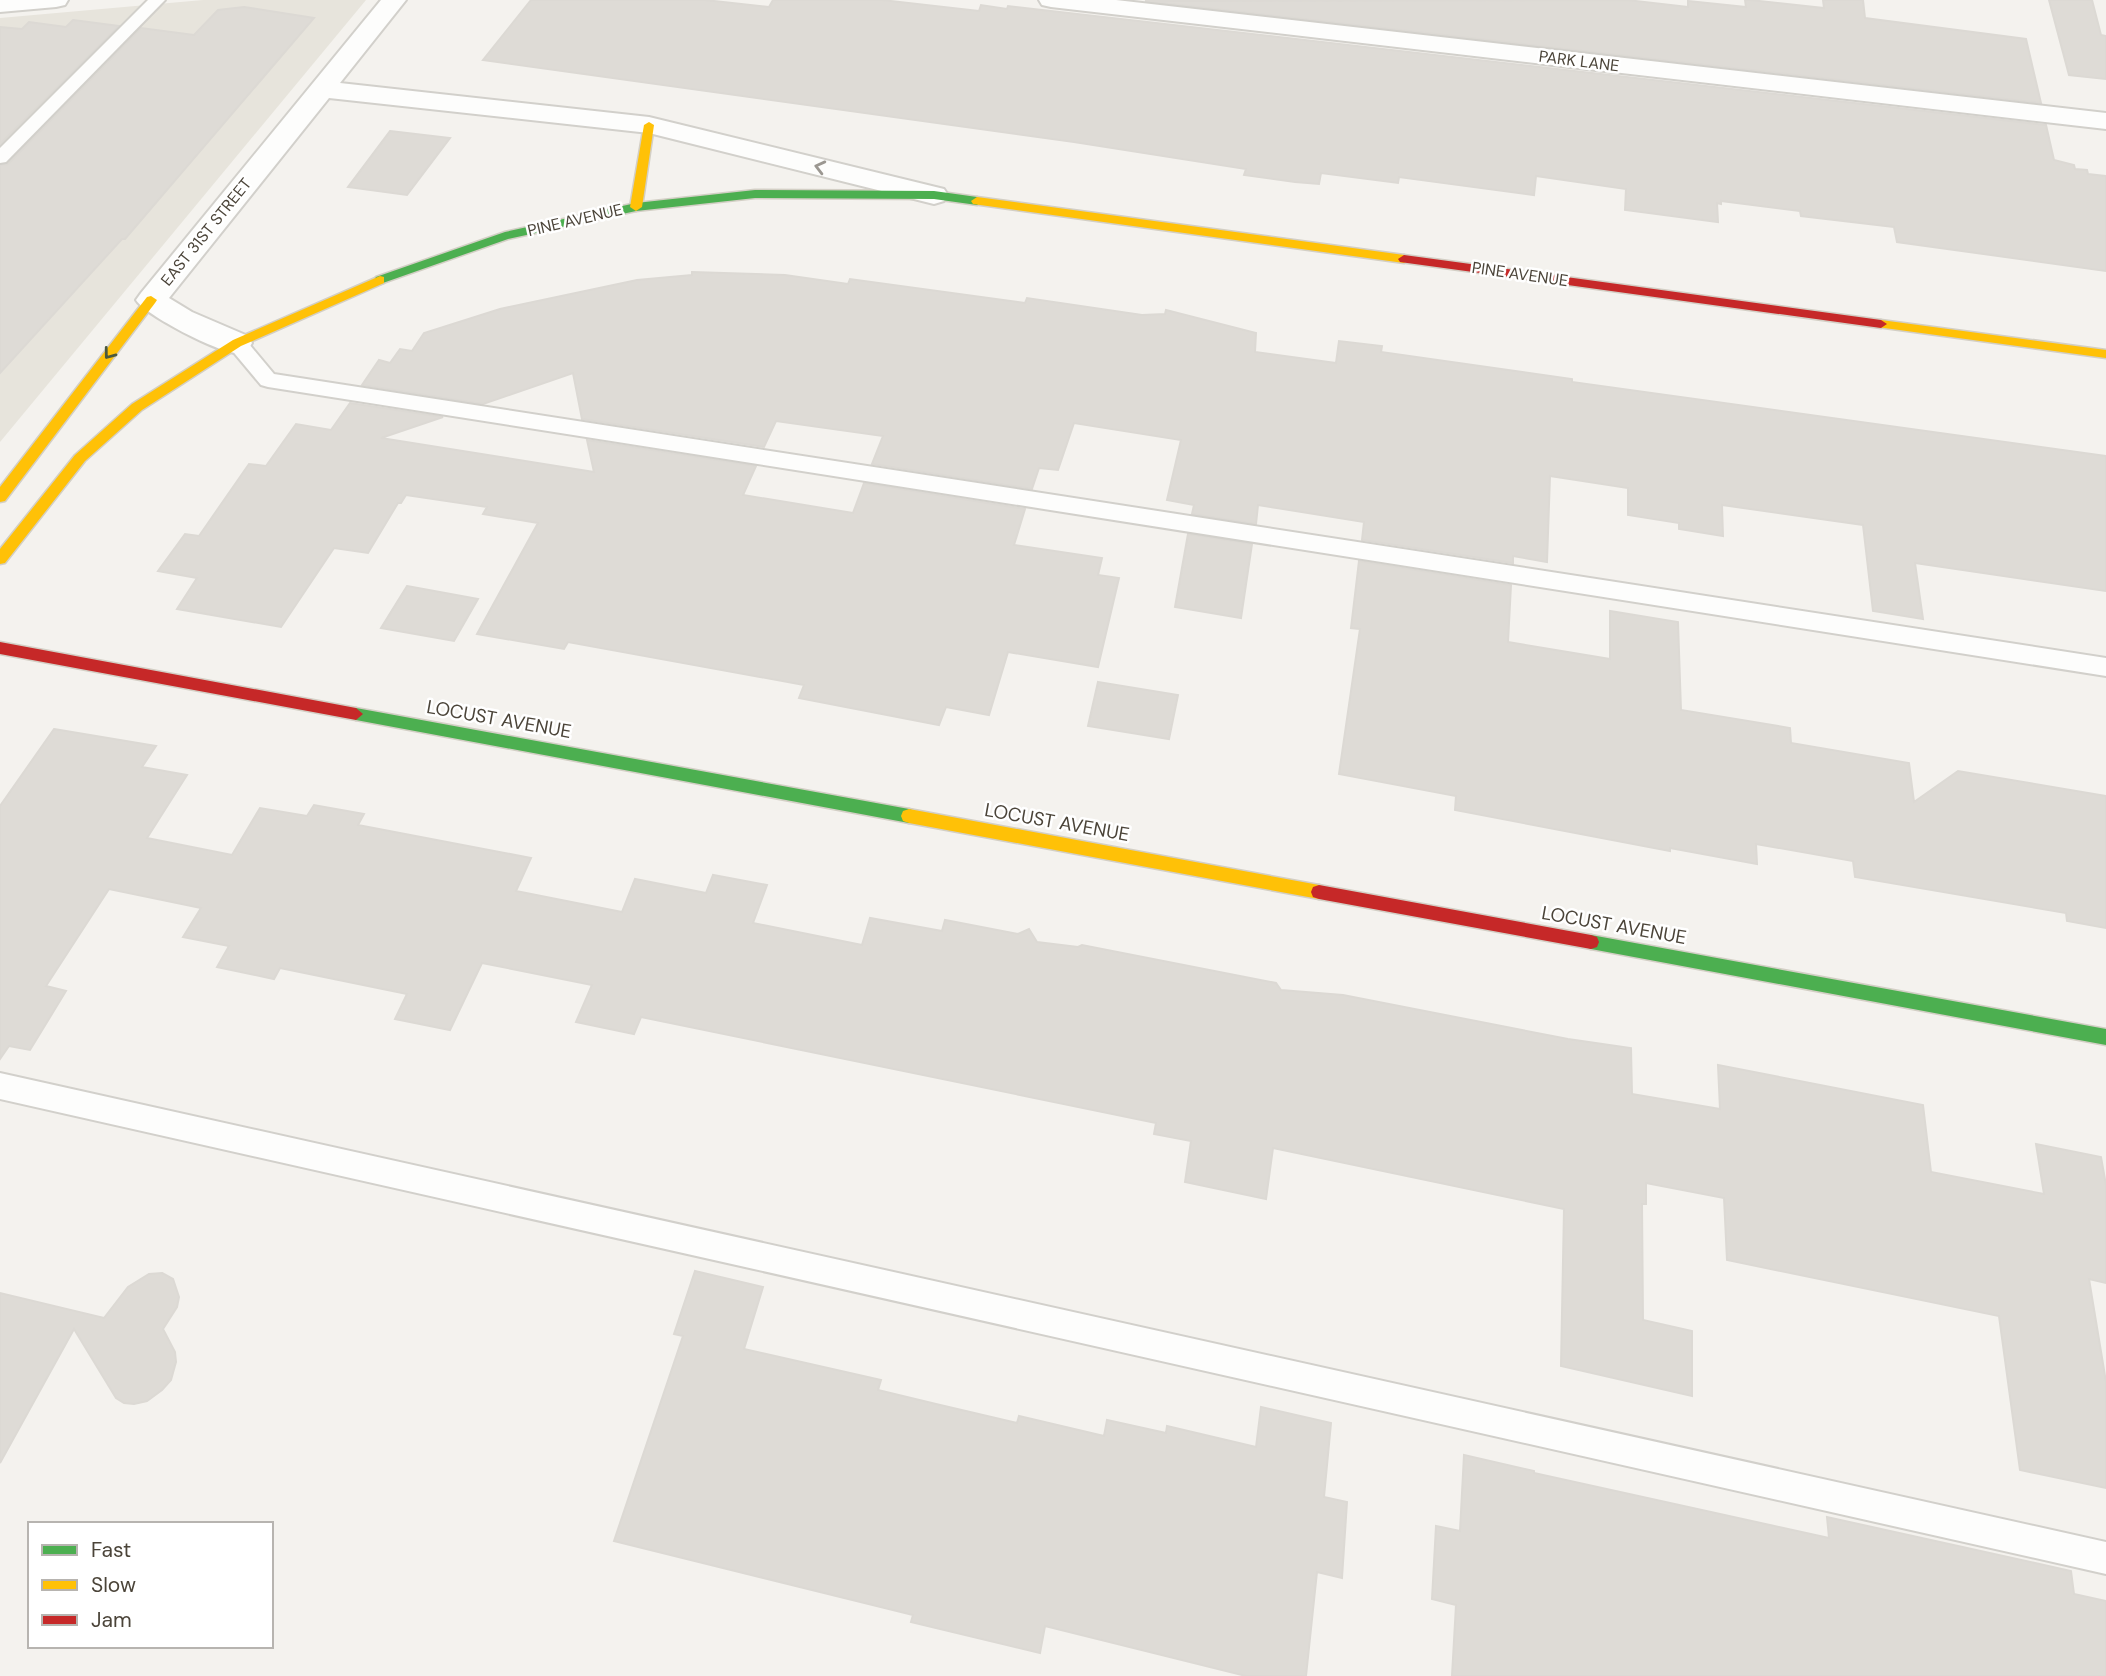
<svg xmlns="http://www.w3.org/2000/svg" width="2106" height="1676" viewBox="0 0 2106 1676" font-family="'DM Sans',sans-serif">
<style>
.residential{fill:#e7e4dc}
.building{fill:#dedbd6;stroke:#dcd9d4;stroke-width:2}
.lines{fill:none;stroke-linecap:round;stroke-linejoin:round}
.lane-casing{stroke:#d2d0cb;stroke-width:4}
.street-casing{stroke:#d2d0cb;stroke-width:4}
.fast-casing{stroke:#d3cfc5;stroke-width:3}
.slow-casing{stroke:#d3cfc5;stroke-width:3}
.jam-casing{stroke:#d3cfc5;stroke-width:3}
.lane{fill:#fdfdfc;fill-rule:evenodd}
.street{fill:#fdfdfc;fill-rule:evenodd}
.fast{fill:#4caf50;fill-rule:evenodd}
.slow{fill:#ffc107;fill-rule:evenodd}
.jam{fill:#c62828;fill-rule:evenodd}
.oneway{stroke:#9b9791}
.oneway2{stroke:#4b593e}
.labels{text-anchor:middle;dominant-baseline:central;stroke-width:5;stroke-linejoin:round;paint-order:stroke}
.far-street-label{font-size:16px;fill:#4b4439;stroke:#fff}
.street-label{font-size:19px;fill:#4b4439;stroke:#fff}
</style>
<rect width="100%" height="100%" fill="#f4f2ee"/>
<path class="residential" d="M 203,0 L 366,0 L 0,442 L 0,18 Z"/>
<g class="building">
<path d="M 531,0 L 705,0 L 769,7 L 773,0 L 882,0 L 979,11 L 981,5 L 1007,9 L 1008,6 L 2046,125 L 2054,160 L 2074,165 L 2075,169 L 2087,170 L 2088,174 L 2106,176 L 2106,271 L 1897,242 L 1894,227 L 1801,216 L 1800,211 L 1721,201 L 1721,204 L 1717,203 L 1718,222 L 1625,210 L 1626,189 L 1536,176 L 1534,195 L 1399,177 L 1398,183 L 1321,173 L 1319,184 L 1295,182 L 1244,175 L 1246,169 L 1074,142 L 483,60 Z"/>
<path d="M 1627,0 L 1688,7 L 1688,1 L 1746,7 L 1745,0 L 1750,0 L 1824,8 L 1823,0 L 1863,0 L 1865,18 L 2026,39 L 2041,103 L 1145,1 Z"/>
<path d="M 2049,0 L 2092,0 L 2101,35 L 2106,36 L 2106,79 L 2069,75 Z"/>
<path d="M 244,7 L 314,18 L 125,239 L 122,239 L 0,373 L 0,165 L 8,164 L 141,28 L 194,35 L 218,10 Z"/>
<path d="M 73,20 L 119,26 L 0,144 L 0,27 L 22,29 L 29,22 L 66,27 Z"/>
<path d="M 390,131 L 450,138 L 407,195 L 348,187 Z"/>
<path d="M 692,272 L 785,275 L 848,284 L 850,279 L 1025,303 L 1027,298 L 1142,315 L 1165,314 L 1166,310 L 1256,333 L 1255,352 L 1336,363 L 1339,341 L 1382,346 L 1381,352 L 1572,379 L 1572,382 L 2106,456 L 2106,591 L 1915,563 L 1923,619 L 1873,611 L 1863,525 L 1722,505 L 1723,536 L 1679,529 L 1679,523 L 1628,515 L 1628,488 L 1550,476 L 1547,562 L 1513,556 L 1513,563 L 1362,540 L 1364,522 L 1258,505 L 1256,524 L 1192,514 L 1194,505 L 1167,500 L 1181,440 L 1074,423 L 1058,470 L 1039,468 L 1032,489 L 872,464 L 883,436 L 776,421 L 764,447 L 582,419 L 573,373 L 483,404 L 362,385 L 379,360 L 390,363 L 400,349 L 412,351 L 424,333 L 500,309 L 637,280 L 692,275 Z"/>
<path d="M 350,403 L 443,417 L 381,438 L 594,472 L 587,440 L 756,466 L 743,495 L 853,513 L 864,483 L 1025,509 L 1014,545 L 1102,558 L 1098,575 L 1119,578 L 1098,667 L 1008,652 L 989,715 L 946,707 L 939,725 L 799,698 L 804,685 L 568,642 L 564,649 L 477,634 L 538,523 L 483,514 L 487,507 L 406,495 L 401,503 L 398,503 L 368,553 L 334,548 L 281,627 L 177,609 L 197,578 L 158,571 L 185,534 L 199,536 L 249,464 L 266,466 L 296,424 L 331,430 Z"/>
<path d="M 1188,534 L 1252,544 L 1241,618 L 1175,607 Z"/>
<path d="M 1359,561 L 1511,585 L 1508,642 L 1610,659 L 1610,611 L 1678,622 L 1681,710 L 1790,728 L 1791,743 L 1909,763 L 1914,802 L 1958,771 L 2106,796 L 2106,928 L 2067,921 L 2066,913 L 1855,877 L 1853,861 L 1756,844 L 1757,864 L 1670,848 L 1670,851 L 1455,810 L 1456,796 L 1339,774 L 1360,629 L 1351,628 Z"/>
<path d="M 407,586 L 478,599 L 454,641 L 381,628 Z"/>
<path d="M 1098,682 L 1178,695 L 1169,739 L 1088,726 Z"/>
<path d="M 54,729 L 156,746 L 142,767 L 187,775 L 147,838 L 232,855 L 260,808 L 307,816 L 314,805 L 364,814 L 358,825 L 531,858 L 516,891 L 622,912 L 635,879 L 706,893 L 713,875 L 767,885 L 753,923 L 862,945 L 870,918 L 942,931 L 945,920 L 1018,934 L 1029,929 L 1037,942 L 1078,947 L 1082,945 L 1276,983 L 1281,990 L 1343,995 L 1568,1039 L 1631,1048 L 1632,1094 L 1720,1109 L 1718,1065 L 1923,1105 L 1931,1172 L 2044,1194 L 2036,1144 L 2101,1157 L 2106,1185 L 2106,1283 L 2089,1279 L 2106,1382 L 2106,1488 L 2020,1470 L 1999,1316 L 1727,1260 L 1724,1198 L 1646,1183 L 1646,1204 L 1642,1204 L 1643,1320 L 1692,1331 L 1692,1396 L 1561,1366 L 1564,1209 L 1273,1148 L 1266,1199 L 1185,1182 L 1191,1141 L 1154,1134 L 1156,1123 L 641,1017 L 634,1034 L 576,1022 L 592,985 L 482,963 L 450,1030 L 395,1019 L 407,994 L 280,968 L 274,979 L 217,967 L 229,946 L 183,937 L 201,908 L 109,889 L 46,986 L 66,991 L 30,1050 L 9,1046 L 0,1059 L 0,806 Z"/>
<path d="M 695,1271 L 763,1287 L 744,1349 L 881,1380 L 878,1390 L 936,1404 L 1017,1423 L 1019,1416 L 1104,1436 L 1107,1420 L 1166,1433 L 1167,1426 L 1256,1447 L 1261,1407 L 1331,1423 L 1324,1497 L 1347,1502 L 1342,1578 L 1317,1572 L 1306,1676 L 1246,1676 L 1045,1626 L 1040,1653 L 911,1622 L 913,1615 L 614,1541 L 683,1336 L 674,1334 Z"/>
<path d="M 162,1273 L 173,1279 L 179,1297 L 177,1307 L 163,1329 L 175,1352 L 176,1362 L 171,1380 L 162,1390 L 147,1401 L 134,1404 L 124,1403 L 116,1398 L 74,1329 L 0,1463 L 0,1293 L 104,1318 L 128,1287 L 149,1274 Z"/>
<path d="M 1464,1455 L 1534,1471 L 1534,1473 L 1829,1538 L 1827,1517 L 2071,1571 L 2074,1594 L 2106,1601 L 2106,1676 L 1452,1676 L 1456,1605 L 1432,1599 L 1436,1526 L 1460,1531 Z"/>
</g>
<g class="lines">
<g class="lane-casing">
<g id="lane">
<path d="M 148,0 L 165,0 L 6,162 L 0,163 L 0,148 Z"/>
<path d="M 237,336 L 244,338 L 274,374 L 2106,658 L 2106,676 L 268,387 L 261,385 L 230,348 L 227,343 L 230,338 Z"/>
<path d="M 0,1073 L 2106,1542 L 2106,1574 L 0,1099 Z"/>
</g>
</g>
<g class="street-casing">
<g id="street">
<path d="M 0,0 L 68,0 L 65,5 L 56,7 L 0,12 Z"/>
<path d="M 381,0 L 406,0 L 340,83 L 649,117 L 944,189 L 948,195 L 944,201 L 934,204 L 649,133 L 329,98 L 169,298 L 192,312 L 248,336 L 252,343 L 248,350 C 244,351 241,353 237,353 C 219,353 145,315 136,300 L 141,293 Z"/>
<path d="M 1039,0 L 1116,0 L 2106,113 L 2106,129 L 1051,7 L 1042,5 Z"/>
</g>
</g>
<g class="fast-casing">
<g id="fast">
<path d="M 755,190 L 934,191 L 977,197 L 983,201 L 977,205 L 934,199 L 755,198 L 636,211 L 508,239 L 380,284 L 374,280 L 376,277 L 505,232 L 636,203 Z"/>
<path d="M 356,708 L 909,809 L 915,811 L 917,816 L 915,821 L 909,823 L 356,720 L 349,714 Z"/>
<path d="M 1591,935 L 2106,1029 L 2106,1045 L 1591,949 L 1585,947 L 1583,942 L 1585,937 Z"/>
</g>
</g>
<g class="slow-casing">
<g id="slow">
<path d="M 649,122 L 654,125 L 642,207 L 636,211 L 630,207 L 644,125 Z"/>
<path d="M 977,197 L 1404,255 L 1410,259 L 1404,263 L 973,204 L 971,201 Z"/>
<path d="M 380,276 L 384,277 L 384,283 L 241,346 L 142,410 L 85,461 L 5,563 L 0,564 L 0,549 L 75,455 L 132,404 L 233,340 Z"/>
<path d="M 151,296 L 157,300 L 155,303 L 5,501 L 0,502 L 0,487 L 147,297 Z"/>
<path d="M 1881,320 L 2106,350 L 2106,358 L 1877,327 L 1877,321 Z"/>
<path d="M 909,809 L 1319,885 L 1325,887 L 1327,892 L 1325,897 L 1319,899 L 909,823 L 903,821 L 901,816 L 903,811 Z"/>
</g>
</g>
<g class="jam-casing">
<g id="jam">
<path d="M 1404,255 L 1881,320 L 1887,324 L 1881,328 L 1400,262 L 1398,259 Z"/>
<path d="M 0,642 L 356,708 L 363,714 L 356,720 L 0,654 Z"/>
<path d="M 1319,885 L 1591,935 L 1597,937 L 1599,942 L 1597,947 L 1591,949 L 1319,899 L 1313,897 L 1311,892 L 1313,887 Z"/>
</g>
</g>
<use href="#lane" class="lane"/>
<use href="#street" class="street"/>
<use href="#fast" class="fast"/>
<use href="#slow" class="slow"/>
<use href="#jam" class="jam"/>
</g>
<defs><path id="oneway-chevron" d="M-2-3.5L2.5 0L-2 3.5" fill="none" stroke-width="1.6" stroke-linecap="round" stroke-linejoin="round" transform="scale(1.75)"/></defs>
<use class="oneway" href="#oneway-chevron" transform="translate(820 167) rotate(-166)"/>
<use class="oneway2" href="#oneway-chevron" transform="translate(109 354) rotate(127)"/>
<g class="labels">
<g class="far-street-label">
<text transform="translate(1579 61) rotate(7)">PARK LANE</text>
<text transform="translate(575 220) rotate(-13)">PINE AVENUE</text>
<text transform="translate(206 232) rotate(-51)">EAST 31ST STREET</text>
<text transform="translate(1520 274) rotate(8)">PINE AVENUE</text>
</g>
<g class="street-label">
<text transform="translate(499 719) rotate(10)">LOCUST AVENUE</text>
<text transform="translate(1057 822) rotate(10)">LOCUST AVENUE</text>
<text transform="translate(1614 925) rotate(10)">LOCUST AVENUE</text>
</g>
</g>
<rect x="28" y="1522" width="245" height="126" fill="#ffffff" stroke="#b7b4b0" stroke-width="2"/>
<rect x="42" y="1545" width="35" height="10" fill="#4caf50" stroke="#b7b4b0" stroke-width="2"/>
<text x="91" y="1557" font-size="21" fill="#4b4439">Fast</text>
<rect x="42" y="1580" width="35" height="10" fill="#ffc107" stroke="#b7b4b0" stroke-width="2"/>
<text x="91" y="1592" font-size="21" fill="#4b4439">Slow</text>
<rect x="42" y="1615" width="35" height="10" fill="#c62828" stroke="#b7b4b0" stroke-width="2"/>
<text x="91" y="1627" font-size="21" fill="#4b4439">Jam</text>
</svg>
